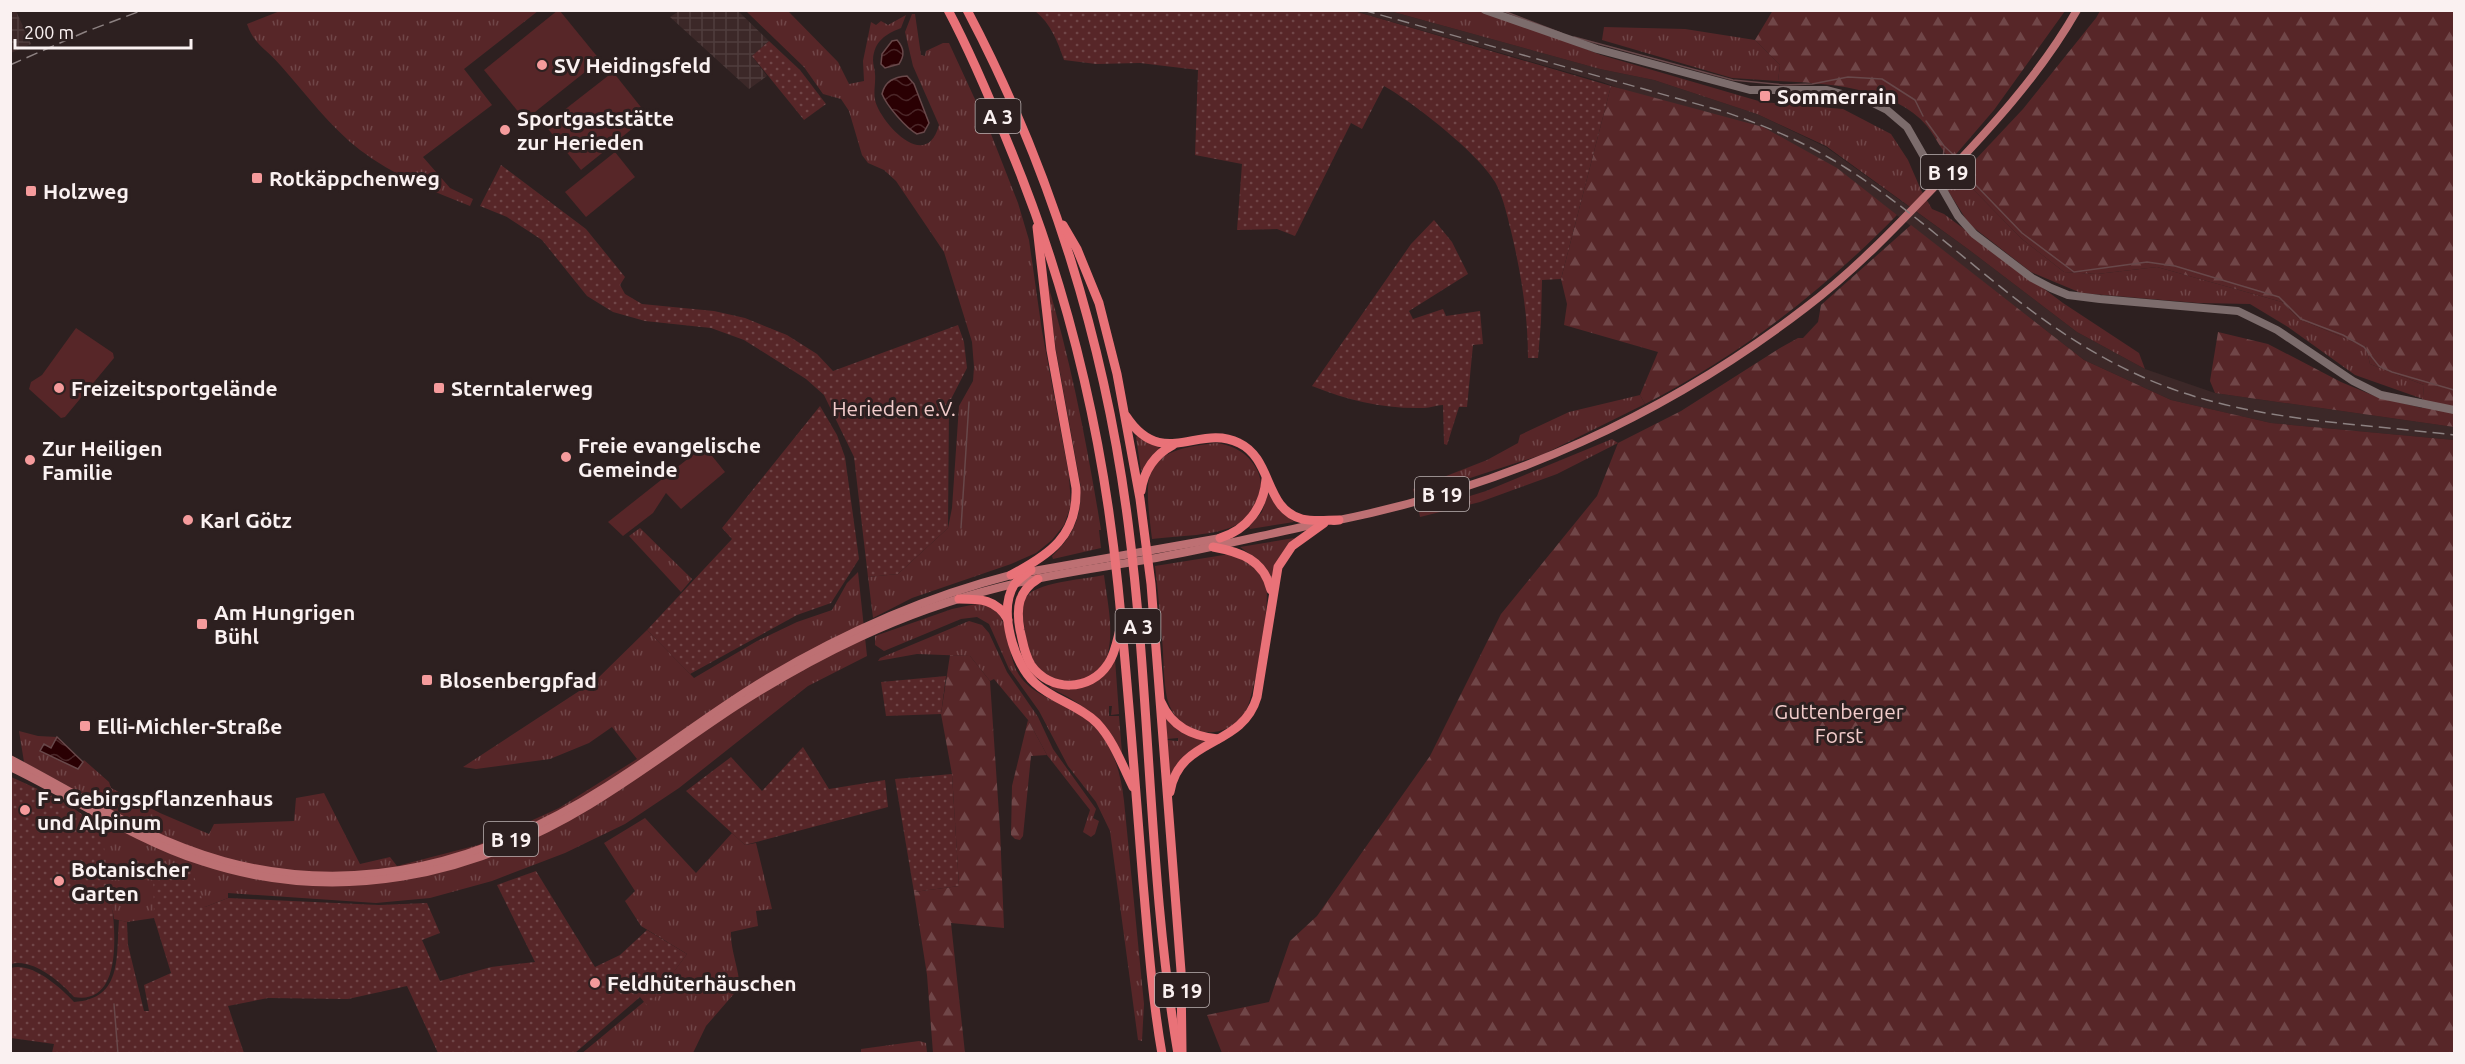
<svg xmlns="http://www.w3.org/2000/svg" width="2465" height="1064" viewBox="0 0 2465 1064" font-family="Ubuntu,sans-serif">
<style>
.built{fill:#3c2828}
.industrial{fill:url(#industrial-grid)}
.grass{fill:url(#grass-tufts)}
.forest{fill:url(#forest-firs)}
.park{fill:#572628}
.garden{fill:url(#garden-dots)}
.water{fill:url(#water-waves);stroke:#68484a;stroke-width:1.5}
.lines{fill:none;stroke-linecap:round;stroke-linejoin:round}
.stream{stroke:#68484a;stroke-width:1.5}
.secondary{stroke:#7c6c6c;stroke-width:8}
.primary{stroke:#bd7073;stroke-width:8}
.motorway{stroke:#e97278;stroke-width:9}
.rail{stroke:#8c8181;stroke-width:1.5;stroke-dasharray:12 6;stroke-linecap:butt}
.poi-dot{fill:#f59b9c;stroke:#2d2020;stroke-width:2}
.labels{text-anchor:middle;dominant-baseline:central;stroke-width:6;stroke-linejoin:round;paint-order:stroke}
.shield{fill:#2d2020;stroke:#bcb2b2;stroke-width:1.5}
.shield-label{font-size:20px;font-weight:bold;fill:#faf1f1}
.poi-label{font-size:21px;font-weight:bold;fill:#faf1f1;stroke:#2d2020;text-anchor:start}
.park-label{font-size:21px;fill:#f2cccb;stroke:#2d2020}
</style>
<defs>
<pattern id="industrial-grid" width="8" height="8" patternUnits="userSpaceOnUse" patternTransform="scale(1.5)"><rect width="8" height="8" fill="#3c2828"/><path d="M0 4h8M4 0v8" fill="none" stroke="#4f3d3d"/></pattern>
<pattern id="grass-tufts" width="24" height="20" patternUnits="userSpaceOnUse" patternTransform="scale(1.5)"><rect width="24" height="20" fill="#572628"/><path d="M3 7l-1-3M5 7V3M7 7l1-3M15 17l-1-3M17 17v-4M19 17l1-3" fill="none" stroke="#704648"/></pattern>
<pattern id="forest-firs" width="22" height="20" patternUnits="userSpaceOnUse" patternTransform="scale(1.5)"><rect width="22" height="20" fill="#572628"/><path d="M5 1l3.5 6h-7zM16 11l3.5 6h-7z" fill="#704648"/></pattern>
<pattern id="garden-dots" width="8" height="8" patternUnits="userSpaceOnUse" patternTransform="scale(1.5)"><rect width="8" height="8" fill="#572628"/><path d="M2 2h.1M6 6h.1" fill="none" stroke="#704648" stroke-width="1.8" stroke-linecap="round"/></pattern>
<pattern id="water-waves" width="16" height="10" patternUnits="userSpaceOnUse" patternTransform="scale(1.5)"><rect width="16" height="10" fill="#2a0003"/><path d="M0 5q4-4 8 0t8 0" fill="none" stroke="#4a2628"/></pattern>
</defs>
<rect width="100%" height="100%" fill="#2d2020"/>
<path class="built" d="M 1354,11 L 1390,11 L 1600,69 L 1654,80 L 1757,114 L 1826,147 L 1968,249 L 2077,332 L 2145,369 L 2215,393 L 2454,427 L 2454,440 L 2271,423 L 2171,400 L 2084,360 L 1837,169 L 1602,82 Z"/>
<g class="industrial">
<path d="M 10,11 L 16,11 L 31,44 L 11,53 Z"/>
<path d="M 679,11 L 738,11 L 769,41 L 752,56 L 767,76 L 749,89 L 670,17 Z"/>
</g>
<g class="grass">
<path d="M 280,11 L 538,11 L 464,69 L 492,105 L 423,157 L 450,188 L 473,199 L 470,206 C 432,191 393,175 360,150 C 330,127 306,94 281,66 C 268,50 254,45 247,24 Z"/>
<path d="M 746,11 L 788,11 L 838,62 L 849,84 L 864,81 L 863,61 L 871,22 L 876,25 L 881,21 L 888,25 L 906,15 L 901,28 C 886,34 874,41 873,60 C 873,65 875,70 875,74 C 876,85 872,95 877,106 C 887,129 927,170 939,125 L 913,66 L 905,32 L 912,14 L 915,14 L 921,55 L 925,56 L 926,51 L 943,43 L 949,43 L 991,134 L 1018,203 L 1029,240 L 1042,331 L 1069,476 L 1071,505 L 1064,525 L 1052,540 L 1036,553 L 1011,564 L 912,598 L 873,618 L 868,577 L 898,574 L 948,528 L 952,508 L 959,406 L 973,381 L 974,367 L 972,342 L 944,252 L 896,181 L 884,170 L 868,163 L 862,155 L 849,111 L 841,99 L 823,94 L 804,67 Z"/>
<path d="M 1390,11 L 1490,11 L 1601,55 L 1762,102 L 1843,109 L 1891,134 L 1908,160 L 1921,190 L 1932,209 L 1944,214 L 2063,303 L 2139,353 L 2145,369 L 2077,332 L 1968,249 L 1826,146 L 1757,114 L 1654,80 L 1600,69 Z"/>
<path d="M 1604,27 L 1685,29 L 1755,40 L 1780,65 L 1778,81 L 1732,78 L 1602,40 Z"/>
<path d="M 1960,176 L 2022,239 L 2064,272 L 2097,274 L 2157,267 L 2282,302 L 2299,319 L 2366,347 L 2370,364 L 2424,385 L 2423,399 L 2355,375 L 2288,327 L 2250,304 L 2198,303 L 2081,293 L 2031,272 L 1969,224 L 1945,186 Z"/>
<path d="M 1046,278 C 1071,361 1087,444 1101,530 L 1099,530 L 1101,548 L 1053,559 L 1052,556 C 1074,535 1081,518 1081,488 L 1056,350 Z"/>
<path d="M 1640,395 L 1645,404 L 1544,454 L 1415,496 L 1413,489 L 1487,460 L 1518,443 L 1520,435 L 1569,412 Z"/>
<path d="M 1139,435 L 1161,449 L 1141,471 L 1136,437 Z"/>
<path d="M 1612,439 L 1618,443 L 1557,474 L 1480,502 L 1420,517 L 1419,512 L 1486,491 Z"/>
<path d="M 1216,443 C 1262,448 1279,500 1238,524 C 1218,536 1176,536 1152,539 C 1144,472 1140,451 1216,443 Z"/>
<path d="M 1268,494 L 1278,508 L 1294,522 L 1250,529 L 1249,526 L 1262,512 Z"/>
<path d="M 640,528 L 692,579 L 681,592 L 629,536 Z"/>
<path d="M 1294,538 L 1272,582 L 1261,562 L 1240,547 Z"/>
<path d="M 1230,554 C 1246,557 1260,570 1266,586 C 1271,601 1254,702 1244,715 C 1221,744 1176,735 1167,698 C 1163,679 1164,658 1162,639 C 1160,615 1158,590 1155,566 Z"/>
<path d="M 858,572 L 867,656 L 808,686 L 679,788 L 625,824 L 565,853 L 492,881 L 430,898 L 376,903 L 228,893 L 228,898 L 205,907 L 154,862 L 154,918 L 127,922 L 114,919 L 101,834 L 88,817 L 90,798 L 24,762 L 19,731 L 38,736 L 57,737 L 51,748 L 78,769 L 84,760 L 109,782 L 111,788 L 160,813 L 209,834 L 214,824 L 294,821 L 296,798 L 324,793 L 360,864 L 390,857 L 397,866 L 478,845 L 559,808 L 637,759 L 612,727 L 589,743 L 550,759 L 476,769 L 463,767 L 596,680 L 647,630 L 694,678 L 757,641 L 797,622 L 832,610 L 847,583 Z"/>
<path d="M 1104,575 C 1107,599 1114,629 1108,653 C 1100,686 1054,690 1035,663 C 1027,652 1026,637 1024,624 C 1022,614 1021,601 1029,594 C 1042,582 1086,579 1104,575 Z"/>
<path d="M 976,604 C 1016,605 1002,655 1022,679 C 1036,696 1058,701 1076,712 C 1109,732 1120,765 1124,801 L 1144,1004 L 1142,1041 L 1138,1040 L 1110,831 L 1096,802 L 1068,766 L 1039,711 L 1009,669 L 989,624 L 977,617 L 961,619 L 884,651 L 875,645 L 875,636 L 952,609 Z"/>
<path d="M 969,621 L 982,625 L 989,633 L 1007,672 L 1038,717 L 1053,749 L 1096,809 L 1093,818 L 1099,821 L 1095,834 L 1091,837 L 1083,832 L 1090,810 L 1047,755 L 1028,720 L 994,679 L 990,681 L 970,656 L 917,654 L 878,661 L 880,658 Z"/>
<path d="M 1115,659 L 1119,714 L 1111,715 L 1112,706 L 1109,706 L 1109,716 L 1119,716 L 1122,753 C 1103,720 1085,704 1050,688 L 1051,685 C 1078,683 1102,688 1115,659 Z"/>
<path d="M 1166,718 L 1205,742 L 1176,765 L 1170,776 L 1167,740 L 1178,741 L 1178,738 L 1167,739 Z"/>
<path d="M 645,818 L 696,873 L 732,833 L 745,845 L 756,843 L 772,909 L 756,911 L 758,926 L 731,932 C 730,950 741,974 739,988 L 706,1026 L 693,1053 L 581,1054 L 645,1001 L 648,1006 L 687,954 L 641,926 L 625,901 L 635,891 L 604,843 Z"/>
<path d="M 919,1041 L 926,1043 L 927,1053 L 861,1053 L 861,1049 Z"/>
</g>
<g class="forest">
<path d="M 1773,10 L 2065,10 L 2065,11 L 1994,110 L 1951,160 C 1940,149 1936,137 1927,126 C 1895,87 1824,83 1778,81 L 1780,65 L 1755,40 Z"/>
<path d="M 2100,11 L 2454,11 L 2454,427 L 2215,393 L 2210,381 L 2218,332 L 2268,344 L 2341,382 L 2377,397 L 2422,408 L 2424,385 L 2370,364 L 2366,347 L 2299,319 L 2282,302 L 2157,267 L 2097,274 L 2064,272 L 2022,239 L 1960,176 L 2023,109 L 2096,18 Z"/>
<path d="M 1611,86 L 1763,127 L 1837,168 L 1897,215 C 1824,290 1739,356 1645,404 L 1640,395 L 1658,352 L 1564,325 L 1567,304 L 1561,279 Z"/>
<path d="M 1911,225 L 2084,360 L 2171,400 L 2271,423 L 2454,440 L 2454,1053 L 1222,1053 L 1207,1015 L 1269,1002 L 1290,941 L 1317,916 L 1430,756 L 1501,614 L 1597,496 L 1618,443 L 1681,411 L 1780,348 L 1798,338 L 1803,338 L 1818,322 L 1821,305 Z"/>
<path d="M 950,655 L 970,656 L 990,681 L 1000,829 L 1004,928 L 951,923 L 965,1053 L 933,1053 L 927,975 L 914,892 L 959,886 L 952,774 L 941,714 Z"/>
<path d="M 1028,720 L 1047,755 L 1031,756 L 1023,836 L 1020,840 L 1015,839 L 1011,835 L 1012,786 Z"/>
</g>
<g class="park">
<path d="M 558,10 L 560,11 L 600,60 L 525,120 L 484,70 Z"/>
<path d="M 613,72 L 648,116 L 581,170 L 545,125 Z"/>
<path d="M 615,152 L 635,177 L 586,217 L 565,192 Z"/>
<path d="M 76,328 L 113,353 L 114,358 L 65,417 L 61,418 L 29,389 L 31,382 L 42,375 Z"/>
<path d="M 704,446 L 725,472 L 681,509 L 666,493 L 653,513 L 623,536 L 608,522 Z"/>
</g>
<g class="garden">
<path d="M 1035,11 L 1354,11 L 1611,86 L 1561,279 L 1542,280 L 1541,322 L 1538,358 L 1528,358 C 1528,315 1521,273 1511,231 C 1507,215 1503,196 1495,182 C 1478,153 1414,103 1384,86 L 1362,129 L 1351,123 L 1295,236 L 1277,229 L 1237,230 L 1242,164 L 1195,155 L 1198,70 L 1140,63 L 1096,64 L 1064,60 C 1057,40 1051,24 1035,11 Z"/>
<path d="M 769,41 L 800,70 L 826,104 L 804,120 L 752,56 Z"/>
<path d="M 501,165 L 586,229 L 625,277 L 620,285 L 625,294 L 642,304 L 714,311 L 745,318 L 787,335 L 817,354 L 833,371 L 958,325 L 964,342 L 967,368 L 949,403 L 948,528 L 898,574 L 868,577 L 854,457 L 824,395 L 806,379 L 744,340 L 711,328 L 645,321 L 613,312 L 587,296 L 542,240 L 507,217 L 480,206 Z"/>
<path d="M 1434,220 L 1452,242 L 1468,274 L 1409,311 L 1413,319 L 1443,309 L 1446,316 L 1480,311 L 1483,344 L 1473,345 L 1467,407 L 1459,407 L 1447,445 L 1444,444 L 1443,405 C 1436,405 1431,408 1424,408 C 1383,409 1350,401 1312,386 L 1411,244 Z"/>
<path d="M 820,406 L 837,435 L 845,457 L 859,559 L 831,603 L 797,615 L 690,674 L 647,630 L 732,539 L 722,528 Z"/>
<path d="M 946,676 L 941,714 L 886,716 L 881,682 Z"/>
<path d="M 803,747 L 829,789 L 885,780 L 888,807 L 745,845 L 686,791 L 731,757 L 762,791 Z"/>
<path d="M 952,774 L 959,886 L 914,892 L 895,779 Z"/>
<path d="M 11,777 C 38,789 82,807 99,831 C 105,840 105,860 107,871 C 112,902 132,1007 74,997 C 60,981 32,958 11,964 Z"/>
<path d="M 153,862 L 192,871 L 205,907 L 228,898 L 379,905 L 427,903 L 440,933 L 422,940 L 440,981 L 491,967 L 535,962 L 497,885 L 536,871 L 595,967 L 620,955 L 647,930 L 687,954 L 648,1007 L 640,997 L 575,1053 L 438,1053 L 407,986 L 348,999 L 268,998 L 228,1006 L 244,1053 L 52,1053 L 54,1044 L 11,1038 L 11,968 C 32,962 60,987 74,1002 C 123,999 116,956 119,920 L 127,922 L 128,945 L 144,1011 L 149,1011 L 144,985 L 171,973 L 154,918 Z"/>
</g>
<g class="water">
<path d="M 897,40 C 904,48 905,55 899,64 L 885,68 L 881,64 L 882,54 L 892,41 Z"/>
<path d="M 907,76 L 914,84 L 929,123 L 924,132 L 917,134 C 906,128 887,106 882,94 C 885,81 894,77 907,76 Z"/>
<path d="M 57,737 L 83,762 L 78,769 L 40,751 L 44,744 L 51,748 Z"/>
</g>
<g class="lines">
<g class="stream">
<path d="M 1501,10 L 1561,33"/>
<path d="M 1574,37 L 1733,80 L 1784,85 L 1812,84 L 1848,77 L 1882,79 L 1915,100 L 1923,116"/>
<path d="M 1926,121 L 1944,146 L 1957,158"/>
<path d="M 1963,163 L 1969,178 L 2022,233 L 2074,272 L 2147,262 L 2175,266 L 2279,297 L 2301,319 L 2343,335 L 2364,347 L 2379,366 L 2392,372 L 2454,390"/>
<path d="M 1942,173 L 1944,148"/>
<path d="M 961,528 L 969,402"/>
<path d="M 114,1004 L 118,1054"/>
</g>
<path class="secondary" d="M 1485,10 L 1597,49 L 1750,90 L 1827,90 L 1869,101 L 1887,110 L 1907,127 L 1958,216 L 1974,234 L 2032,278 L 2051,288 L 2068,295 L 2100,299 L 2238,311 L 2277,330 L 2353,381 L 2381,395 L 2454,410"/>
<g class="primary">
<path d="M 1334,521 C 1506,487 1666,415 1805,308 C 1853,272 1895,228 1937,184 C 1988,131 2040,75 2077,10"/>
<path d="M 10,759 C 81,796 147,840 224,861 C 362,899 490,861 607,786 C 662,752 712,711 768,678 C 844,633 925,597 1011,575 L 1226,537"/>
<path d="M 10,767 C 75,798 133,839 201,861 C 336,906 470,877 589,805 C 639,775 687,738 736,706 C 776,680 817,657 860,637 C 905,616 953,599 1001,587 C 1053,573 1108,567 1161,557 C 1215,547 1268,534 1321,523"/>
</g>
<g class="motorway">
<path d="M 948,10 C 972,55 991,101 1010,148 C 1068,288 1103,436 1118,586 C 1128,685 1135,783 1143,882 C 1148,939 1152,997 1162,1054"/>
<path d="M 967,10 C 1051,169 1105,344 1128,522 C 1151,698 1148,879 1178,1054"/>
<path d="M 1063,225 L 1077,249 L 1099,303 L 1117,374 L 1140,499 L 1151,584 L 1181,971 L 1182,1052"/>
<path d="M 1126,416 C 1162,471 1199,423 1239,443 C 1273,459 1264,509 1302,519 C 1314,522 1327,520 1339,520"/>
<path d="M 1141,491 C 1144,470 1154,455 1173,445"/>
<path d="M 1220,538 C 1247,530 1264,507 1266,479"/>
<path d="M 1213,547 C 1241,552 1264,560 1271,590"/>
<path d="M 1031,570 C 1025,575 1018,579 1014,585 C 998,611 1014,664 1035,683 C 1053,700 1079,705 1097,723 C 1114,741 1122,765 1133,787"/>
<path d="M 1011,575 C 1049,555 1078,536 1076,488 L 1051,350 L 1037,227"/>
<path d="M 1038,579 C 1018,591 1016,608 1020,630 C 1023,642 1024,654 1031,665 C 1050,692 1090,692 1108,664 C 1115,654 1117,641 1120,629"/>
<path d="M 959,599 C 980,599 997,599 1008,620"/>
<path d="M 1161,702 C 1172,727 1192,736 1218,739"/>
<path d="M 1170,792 C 1179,736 1242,749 1257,697 L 1278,567 L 1292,546 L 1324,523"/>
</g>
<g class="rail">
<path d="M 1363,10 L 1722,111 C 1766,126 1807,143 1846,168 C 1929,220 1998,294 2082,345 C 2121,369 2163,388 2207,400 C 2287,422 2372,425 2454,435"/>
<path d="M 10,65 L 85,32 L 143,10"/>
</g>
</g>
<g class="poi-dot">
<circle cx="542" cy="65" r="6"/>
<rect x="1759" y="90" width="12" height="12" rx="3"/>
<circle cx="505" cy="130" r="6"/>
<rect x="251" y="172" width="12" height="12" rx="3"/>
<rect x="25" y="185" width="12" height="12" rx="3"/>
<circle cx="59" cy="388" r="6"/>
<rect x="433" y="382" width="12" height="12" rx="3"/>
<circle cx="566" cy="457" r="6"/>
<circle cx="30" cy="460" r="6"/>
<circle cx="188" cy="520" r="6"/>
<rect x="196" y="618" width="12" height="12" rx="3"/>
<rect x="421" y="674" width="12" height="12" rx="3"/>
<rect x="79" y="720" width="12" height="12" rx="3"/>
<circle cx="25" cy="810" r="6"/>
<circle cx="59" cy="881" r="6"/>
<circle cx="595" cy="983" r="6"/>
</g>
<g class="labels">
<g class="shield">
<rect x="975.5" y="99" width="45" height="34" rx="4.5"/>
<rect x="1921" y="155" width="54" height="34" rx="4.5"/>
<rect x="1415" y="477" width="54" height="34" rx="4.5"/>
<rect x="1115.5" y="609" width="45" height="34" rx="4.5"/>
<rect x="484" y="822" width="54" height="34" rx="4.5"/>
<rect x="1155" y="973" width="54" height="34" rx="4.5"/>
</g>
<g class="shield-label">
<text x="998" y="116">A 3</text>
<text x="1948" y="172">B 19</text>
<text x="1442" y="494">B 19</text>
<text x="1138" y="626">A 3</text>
<text x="511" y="839">B 19</text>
<text x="1182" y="990">B 19</text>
</g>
<g class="poi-label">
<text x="554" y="65">SV Heidingsfeld</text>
<text x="1777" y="96">Sommerrain</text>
<text x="517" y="118">Sportgaststätte<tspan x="517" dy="24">zur Herieden</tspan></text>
<text x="269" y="178">Rotkäppchenweg</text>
<text x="43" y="191">Holzweg</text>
<text x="71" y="388">Freizeitsportgelände</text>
<text x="451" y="388">Sterntalerweg</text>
<text x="578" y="445">Freie evangelische<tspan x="578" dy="24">Gemeinde</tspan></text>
<text x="42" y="448">Zur Heiligen<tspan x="42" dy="24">Familie</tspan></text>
<text x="200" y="520">Karl Götz</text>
<text x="214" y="612">Am Hungrigen<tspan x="214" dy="24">Bühl</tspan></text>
<text x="439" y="680">Blosenbergpfad</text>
<text x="97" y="726">Elli-Michler-Straße</text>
<text x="37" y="798">F - Gebirgspflanzenhaus<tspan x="37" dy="24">und Alpinum</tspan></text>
<text x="71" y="869">Botanischer<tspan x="71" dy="24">Garten</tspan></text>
<text x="607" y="983">Feldhüterhäuschen</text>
</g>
<g class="park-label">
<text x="894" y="408">Herieden e.V.</text>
<text x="1839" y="711">Guttenberger<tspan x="1839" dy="24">Forst</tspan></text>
</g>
</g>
<rect width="2465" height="1064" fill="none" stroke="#faf1f1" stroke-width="24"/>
<path d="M15 39v9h176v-9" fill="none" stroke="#faf1f1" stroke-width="3"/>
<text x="24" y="39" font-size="18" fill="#faf1f1" stroke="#2d2020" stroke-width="4.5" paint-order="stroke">200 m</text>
</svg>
